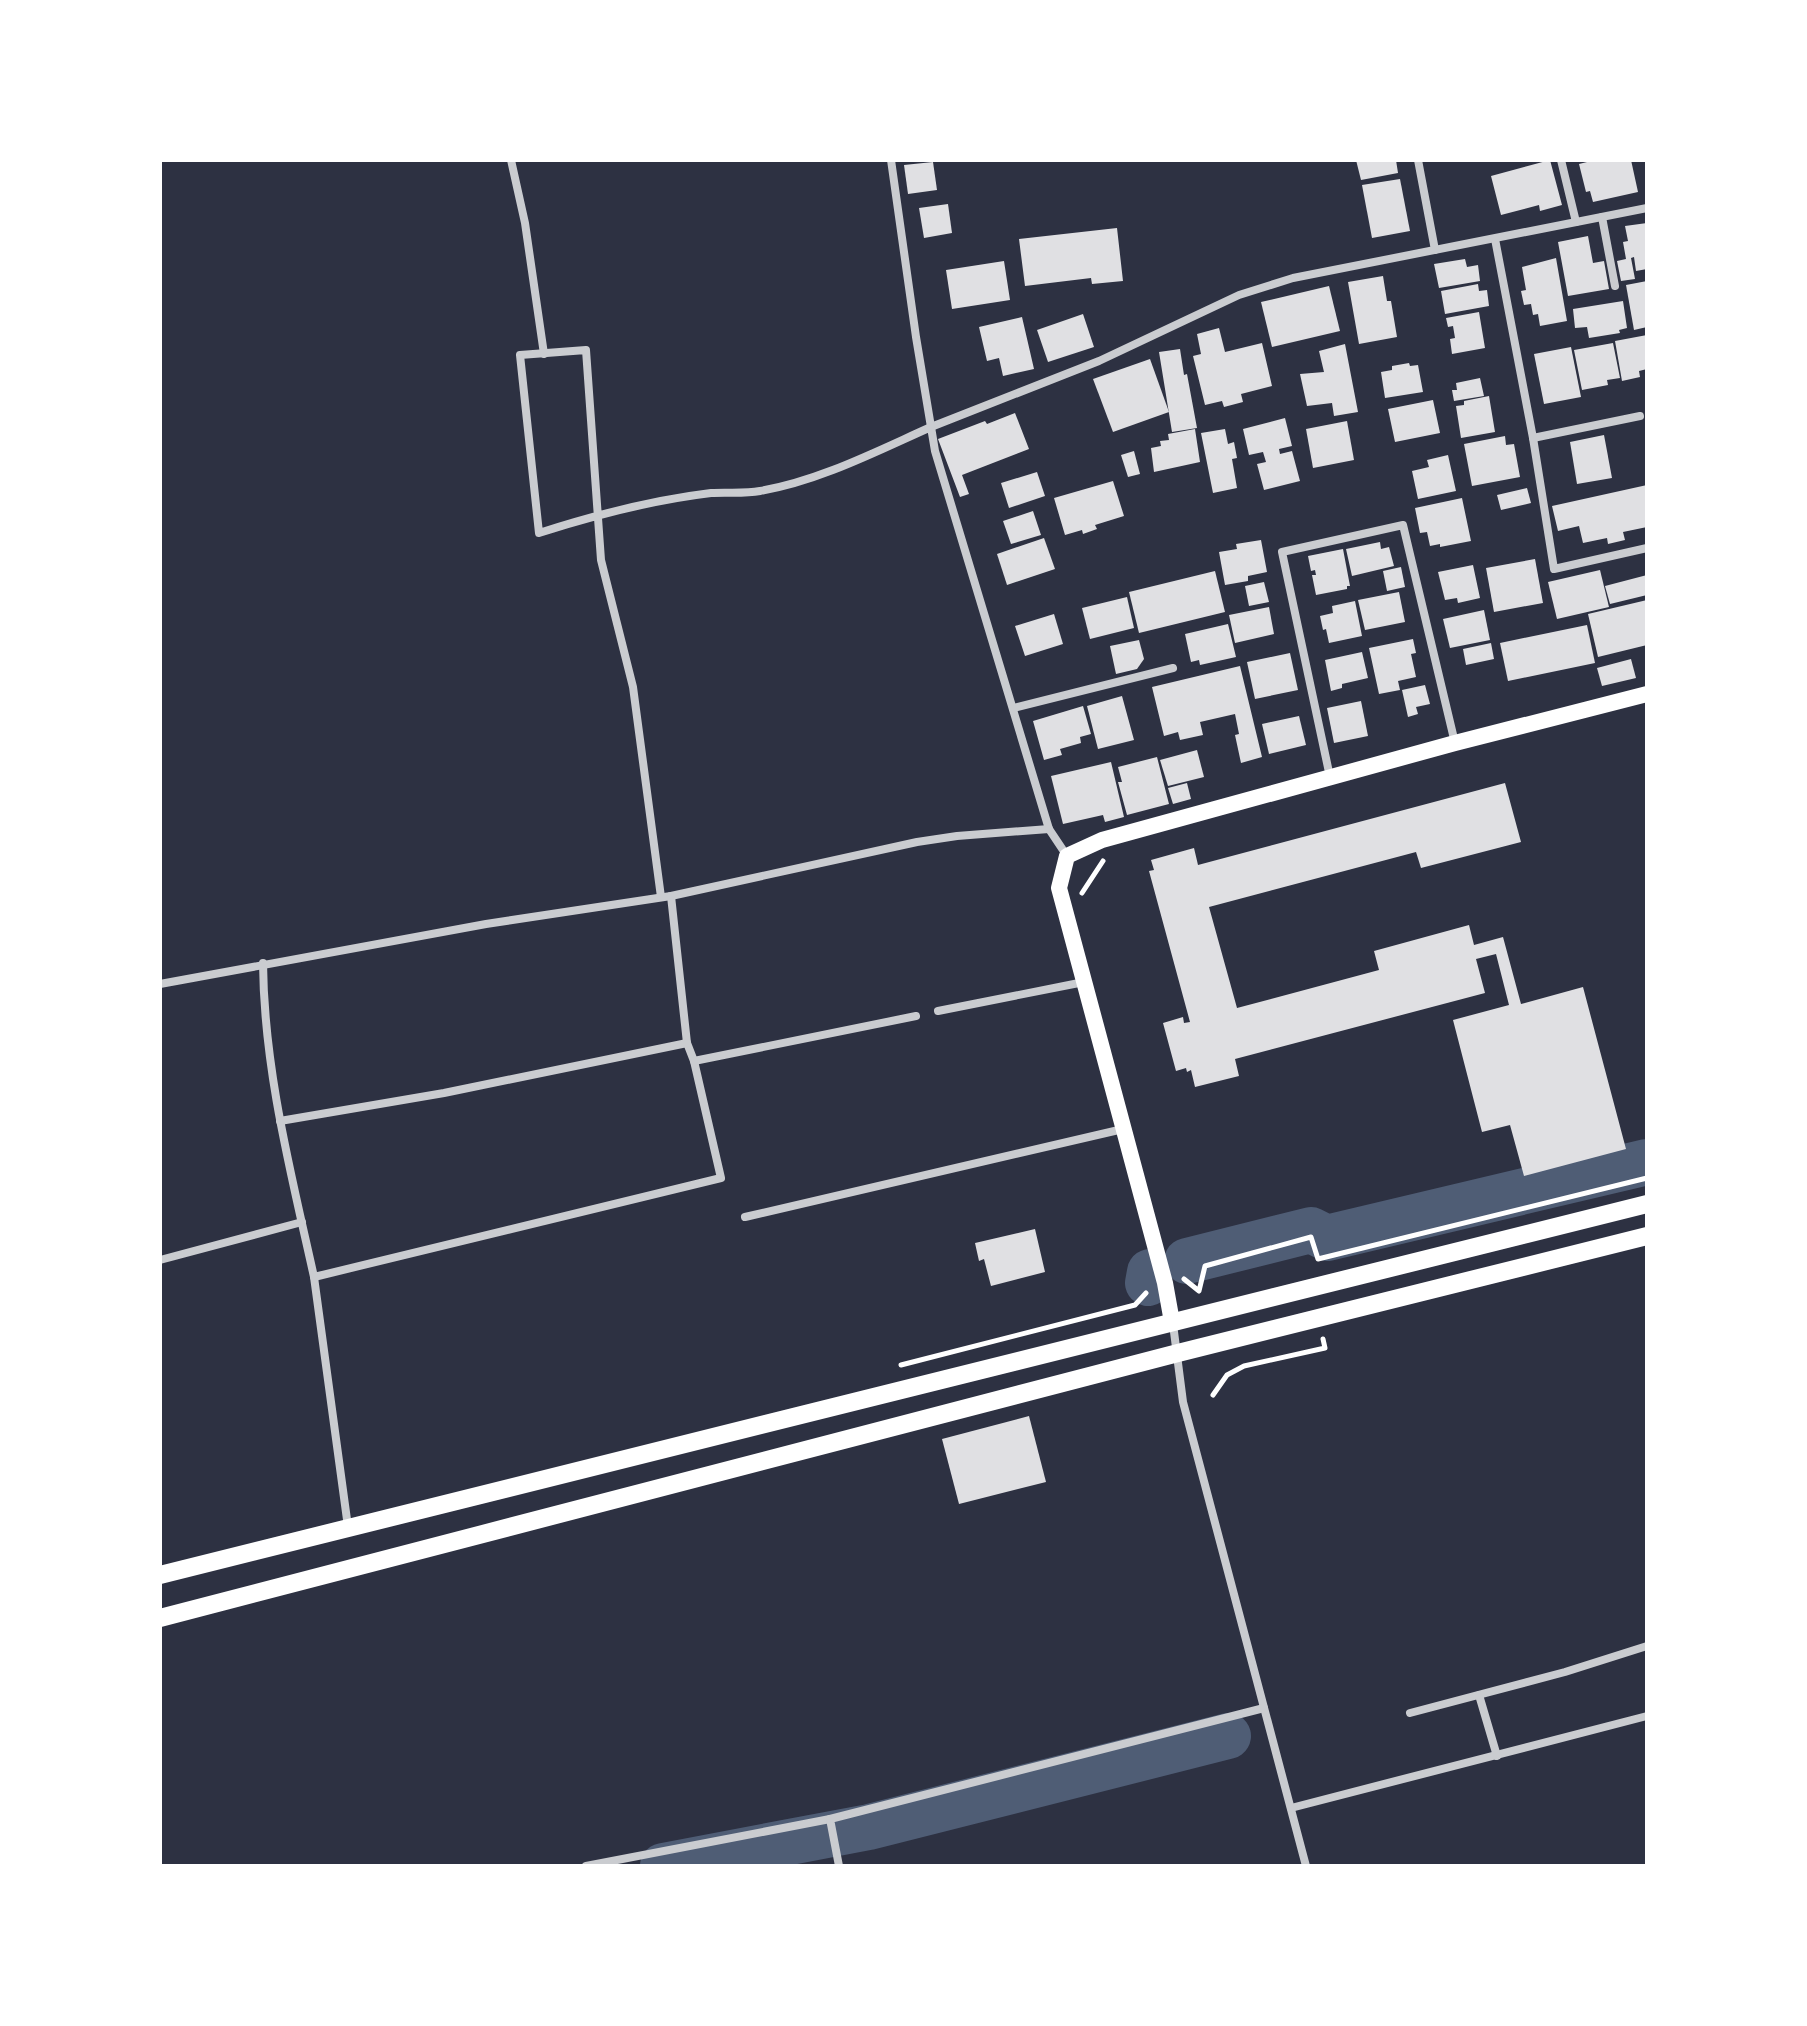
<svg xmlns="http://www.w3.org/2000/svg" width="1807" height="2026" viewBox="0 0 1807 2026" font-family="'Exo 2',sans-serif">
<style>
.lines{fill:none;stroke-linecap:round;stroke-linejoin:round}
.river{stroke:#4f5d75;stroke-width:46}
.building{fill:#e0e0e3}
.path{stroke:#fff;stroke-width:5}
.minor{stroke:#caccd0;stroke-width:8}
.secondary{stroke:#fff;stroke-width:16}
.trunk{stroke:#fff;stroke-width:18}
</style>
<rect width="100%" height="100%" fill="#2d3142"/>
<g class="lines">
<g class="river">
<path d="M 1187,1261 L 1311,1230 L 1327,1238 L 1647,1162"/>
<path d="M 1148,1283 L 1150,1272"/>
<path d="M 663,1866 L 869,1827 L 1228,1736"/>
</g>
</g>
<g class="building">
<path d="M 1356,160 L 1396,160 L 1398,173 L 1361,180 Z"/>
<path d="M 1550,160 L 1562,205 L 1540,211 L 1539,205 L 1501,215 L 1491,176 Z"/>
<path d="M 1595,160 L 1631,160 L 1638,192 L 1593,202 L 1590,191 L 1586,192 L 1579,164 Z"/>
<path d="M 933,162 L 937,190 L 908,194 L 904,165 Z"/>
<path d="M 1400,179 L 1410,231 L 1372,238 L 1362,185 Z"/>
<path d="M 948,204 L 952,233 L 924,238 L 919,208 Z"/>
<path d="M 1647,223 L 1647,269 L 1636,271 L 1634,257 L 1631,258 L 1635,279 L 1621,281 L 1617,261 L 1626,259 L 1623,242 L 1628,241 L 1625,226 Z"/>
<path d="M 1117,228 L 1123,281 L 1092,284 L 1091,278 L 1025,286 L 1019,239 Z"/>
<path d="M 1588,236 L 1593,263 L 1604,261 L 1609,289 L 1568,296 L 1558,242 Z"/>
<path d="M 1556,258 L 1567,321 L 1540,326 L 1538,314 L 1533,315 L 1531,304 L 1524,305 L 1521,291 L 1526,290 L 1522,267 Z"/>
<path d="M 1465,259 L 1467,267 L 1478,265 L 1480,281 L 1439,288 L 1434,264 Z"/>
<path d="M 1004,261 L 1010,300 L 952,309 L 946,270 Z"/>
<path d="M 1383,276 L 1387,301 L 1391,301 L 1397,337 L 1359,344 L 1348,282 Z"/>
<path d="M 1647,281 L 1647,327 L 1634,330 L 1626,285 Z"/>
<path d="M 1478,284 L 1479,291 L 1487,290 L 1489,306 L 1445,314 L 1441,291 Z"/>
<path d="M 1329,286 L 1340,331 L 1272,347 L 1261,302 Z"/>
<path d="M 1623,301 L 1627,328 L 1619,330 L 1620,333 L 1589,338 L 1587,327 L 1575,328 L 1573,309 Z"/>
<path d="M 1479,312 L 1485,348 L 1452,354 L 1450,339 L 1455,338 L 1453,326 L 1448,327 L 1446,318 Z"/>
<path d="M 1083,314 L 1094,347 L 1048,362 L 1037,330 Z"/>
<path d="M 1022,317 L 1034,369 L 1003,376 L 999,358 L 987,361 L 979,327 Z"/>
<path d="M 1219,328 L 1225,352 L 1262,343 L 1272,386 L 1241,394 L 1243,402 L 1224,407 L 1222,401 L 1205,405 L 1193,356 L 1201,354 L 1197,334 Z"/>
<path d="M 1647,335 L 1647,369 L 1639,371 L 1640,377 L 1622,381 L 1615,341 Z"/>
<path d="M 1613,343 L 1620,378 L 1607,380 L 1608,385 L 1582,390 L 1574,350 Z"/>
<path d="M 1345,344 L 1358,412 L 1334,416 L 1332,403 L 1307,406 L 1300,374 L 1324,372 L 1319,351 Z"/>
<path d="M 1571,347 L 1581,397 L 1544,404 L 1534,354 Z"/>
<path d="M 1180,349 L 1184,375 L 1187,374 L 1197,428 L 1172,432 L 1159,352 Z"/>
<path d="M 1150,359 L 1169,412 L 1113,432 L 1093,379 Z"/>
<path d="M 1409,363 L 1410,366 L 1418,365 L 1423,392 L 1385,398 L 1381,372 L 1392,370 L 1392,366 Z"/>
<path d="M 1480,378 L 1484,396 L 1454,401 L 1452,390 L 1457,390 L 1456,383 Z"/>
<path d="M 1489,396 L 1495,432 L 1461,438 L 1456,406 L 1464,405 L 1464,401 Z"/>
<path d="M 1433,400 L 1440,433 L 1395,442 L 1388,409 Z"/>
<path d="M 1015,413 L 1029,449 L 962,475 L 969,494 L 960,497 L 938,439 L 985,421 L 987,424 Z"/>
<path d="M 1285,418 L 1292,446 L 1279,449 L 1280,454 L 1292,451 L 1300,481 L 1264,490 L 1257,464 L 1266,462 L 1263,452 L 1249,455 L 1243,429 Z"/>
<path d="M 1347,421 L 1354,460 L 1313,468 L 1306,429 Z"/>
<path d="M 1195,429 L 1200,462 L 1154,472 L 1151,448 L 1161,446 L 1160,441 L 1169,440 L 1168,434 Z"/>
<path d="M 1225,429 L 1228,444 L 1234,442 L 1237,458 L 1232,459 L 1237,488 L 1213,493 L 1201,433 Z"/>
<path d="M 1604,435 L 1612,478 L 1577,484 L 1570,442 Z"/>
<path d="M 1505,436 L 1506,445 L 1514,444 L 1520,477 L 1472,486 L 1464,444 Z"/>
<path d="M 1134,451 L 1140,474 L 1128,477 L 1121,455 Z"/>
<path d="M 1448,455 L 1456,491 L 1418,499 L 1412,471 L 1429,467 L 1427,460 Z"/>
<path d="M 1037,472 L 1045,496 L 1009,508 L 1001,483 Z"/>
<path d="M 1113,481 L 1124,516 L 1095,525 L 1097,529 L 1083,534 L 1082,530 L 1065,535 L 1054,498 Z"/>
<path d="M 1647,485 L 1647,527 L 1623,532 L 1625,540 L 1608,544 L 1607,538 L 1583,543 L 1579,526 L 1558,531 L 1552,506 Z"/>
<path d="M 1527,488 L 1531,503 L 1501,510 L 1497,495 Z"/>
<path d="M 1462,498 L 1471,541 L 1440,547 L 1440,544 L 1430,546 L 1427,532 L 1420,533 L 1415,508 Z"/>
<path d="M 1033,511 L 1041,535 L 1011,544 L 1003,521 Z"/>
<path d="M 1044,538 L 1055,569 L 1007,585 L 997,554 Z"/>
<path d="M 1261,540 L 1267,572 L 1248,576 L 1248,581 L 1225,585 L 1219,552 L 1237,549 L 1236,544 Z"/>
<path d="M 1380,542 L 1381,549 L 1389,547 L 1394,566 L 1352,576 L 1346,549 Z"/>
<path d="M 1343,549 L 1350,586 L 1347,586 L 1347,589 L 1316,595 L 1312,575 L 1316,575 L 1315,570 L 1311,571 L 1308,556 Z"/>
<path d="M 1535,559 L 1543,603 L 1494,612 L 1486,568 Z"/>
<path d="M 1473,565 L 1480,598 L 1458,603 L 1457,598 L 1445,600 L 1438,572 Z"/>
<path d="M 1401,567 L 1405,587 L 1387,591 L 1383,571 Z"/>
<path d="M 1600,570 L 1609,607 L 1557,619 L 1548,582 Z"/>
<path d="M 1215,571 L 1225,612 L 1139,633 L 1129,592 Z"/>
<path d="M 1647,575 L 1647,595 L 1610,604 L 1605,586 Z"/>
<path d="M 1264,582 L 1269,602 L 1249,606 L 1245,586 Z"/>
<path d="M 1399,592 L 1405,622 L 1365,630 L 1358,600 Z"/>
<path d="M 1127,597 L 1134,628 L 1090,639 L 1082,608 Z"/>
<path d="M 1647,600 L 1647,645 L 1598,657 L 1588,614 Z"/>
<path d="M 1355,601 L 1362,636 L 1329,643 L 1326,629 L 1323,630 L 1320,616 L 1333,613 L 1332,606 Z"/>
<path d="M 1269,607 L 1274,634 L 1235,643 L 1229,615 Z"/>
<path d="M 1484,610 L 1490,640 L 1450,648 L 1443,619 Z"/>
<path d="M 1054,614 L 1063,644 L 1025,656 L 1015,626 Z"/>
<path d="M 1228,624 L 1236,657 L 1200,665 L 1199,660 L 1191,662 L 1185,634 Z"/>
<path d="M 1587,625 L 1595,663 L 1508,681 L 1500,643 Z"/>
<path d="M 1413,639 L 1416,653 L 1411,654 L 1416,677 L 1398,681 L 1400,690 L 1379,694 L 1369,648 Z"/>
<path d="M 1139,640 L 1144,659 L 1137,669 L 1116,674 L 1110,646 Z"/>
<path d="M 1491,643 L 1494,659 L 1466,665 L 1463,649 Z"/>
<path d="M 1362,652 L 1368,678 L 1342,684 L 1342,688 L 1331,691 L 1325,660 Z"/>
<path d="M 1290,653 L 1298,690 L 1255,699 L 1247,662 Z"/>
<path d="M 1631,659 L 1636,678 L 1602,686 L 1597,668 Z"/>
<path d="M 1240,666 L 1262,757 L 1241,763 L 1235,735 L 1239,734 L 1235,714 L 1200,722 L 1203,735 L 1180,740 L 1178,732 L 1164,736 L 1152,687 Z"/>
<path d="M 1425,685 L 1430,704 L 1416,707 L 1418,714 L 1408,717 L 1402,690 Z"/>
<path d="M 1122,696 L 1134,740 L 1098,749 L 1087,706 Z"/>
<path d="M 1361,701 L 1368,736 L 1334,743 L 1327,708 Z"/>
<path d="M 1083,706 L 1091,734 L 1080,737 L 1081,743 L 1060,749 L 1062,755 L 1044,760 L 1033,721 Z"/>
<path d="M 1299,716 L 1306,745 L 1269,754 L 1262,724 Z"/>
<path d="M 1197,750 L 1204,777 L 1168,786 L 1160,760 Z"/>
<path d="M 1157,757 L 1169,804 L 1127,815 L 1118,782 L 1122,782 L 1118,767 Z"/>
<path d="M 1111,762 L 1124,817 L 1105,822 L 1103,815 L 1063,824 L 1051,776 Z"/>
<path d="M 1187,783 L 1191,799 L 1173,804 L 1168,788 Z"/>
<path d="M 1505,783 L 1521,842 L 1421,868 L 1416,852 L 1209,907 L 1237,1008 L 1379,970 L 1374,951 L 1469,925 L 1474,945 L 1503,937 L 1521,1004 L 1583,987 L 1626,1149 L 1524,1176 L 1510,1125 L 1482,1132 L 1453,1020 L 1509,1005 L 1496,954 L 1476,959 L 1485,993 L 1235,1059 L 1239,1076 L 1195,1087 L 1191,1070 L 1187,1072 L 1186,1068 L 1176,1071 L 1163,1023 L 1183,1017 L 1184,1023 L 1190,1022 L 1149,871 L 1154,870 L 1151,860 L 1194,848 L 1198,865 Z"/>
<path d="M 1035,1229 L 1045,1272 L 991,1286 L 984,1259 L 979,1261 L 975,1243 Z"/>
<path d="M 1029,1416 L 1046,1482 L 959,1504 L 942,1439 Z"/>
</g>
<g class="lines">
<g class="path">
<path d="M 1082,893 L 1103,861"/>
<path d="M 1184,1279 L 1199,1291 L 1205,1266 L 1311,1237 L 1318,1259 L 1647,1178"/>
<path d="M 901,1365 L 1135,1305 L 1146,1293"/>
<path d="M 1213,1395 L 1227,1375 L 1244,1366 L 1325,1348 L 1323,1339"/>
</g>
<g class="minor">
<path d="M 511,160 L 525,223 L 544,354"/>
<path d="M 891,160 L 916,337 L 931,427 L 1099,361 L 1239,295 L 1293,278 L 1647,208"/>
<path d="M 1418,160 L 1435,250"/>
<path d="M 1561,160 L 1576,222"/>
<path d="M 1602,217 L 1615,286"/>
<path d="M 1495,239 L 1533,438 L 1554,569 L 1647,548"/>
<path d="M 1533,438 L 1640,416"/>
<path d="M 1014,708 L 1173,668"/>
<path d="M 1330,777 L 1282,552 L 1403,525 L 1455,743"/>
<path d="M 661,897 L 633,687 L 601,560 L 586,350 L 520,355 L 539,533 C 595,515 652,500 711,493 C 727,492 744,494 760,491 C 819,481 877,451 931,427 L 935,451 L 1049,829 L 1067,856"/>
<path d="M 263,963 C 264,1070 291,1173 314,1277 L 721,1178 L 694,1061 L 687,1043 L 671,896"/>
<path d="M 160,984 L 486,924 L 671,896 L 917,842 L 957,836 L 1049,829"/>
<path d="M 938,1011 L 1084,982"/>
<path d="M 694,1061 L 916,1016"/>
<path d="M 280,1121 L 444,1093 L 687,1043"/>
<path d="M 745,1217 L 1123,1129"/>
<path d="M 160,1260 L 302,1222"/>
<path d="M 314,1277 L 348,1527"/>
<path d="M 1173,1324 L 1183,1402 L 1306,1866"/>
<path d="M 1479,1695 L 1497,1756"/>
<path d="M 1410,1713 L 1565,1672 L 1647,1646"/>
<path d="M 1291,1808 L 1647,1716"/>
<path d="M 586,1866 L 830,1819"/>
<path d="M 839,1866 L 830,1819 L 1264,1708"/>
</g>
<path class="secondary" d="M 1172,1322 L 1165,1283 L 1059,888 L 1067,856 L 1102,840 L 1455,743 L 1647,694"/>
<g class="trunk">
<path d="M 160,1575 L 1647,1204"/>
<path d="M 160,1618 L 1178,1353 L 1647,1236"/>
</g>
</g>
<rect width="1807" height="2026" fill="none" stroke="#ffffff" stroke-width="324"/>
</svg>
